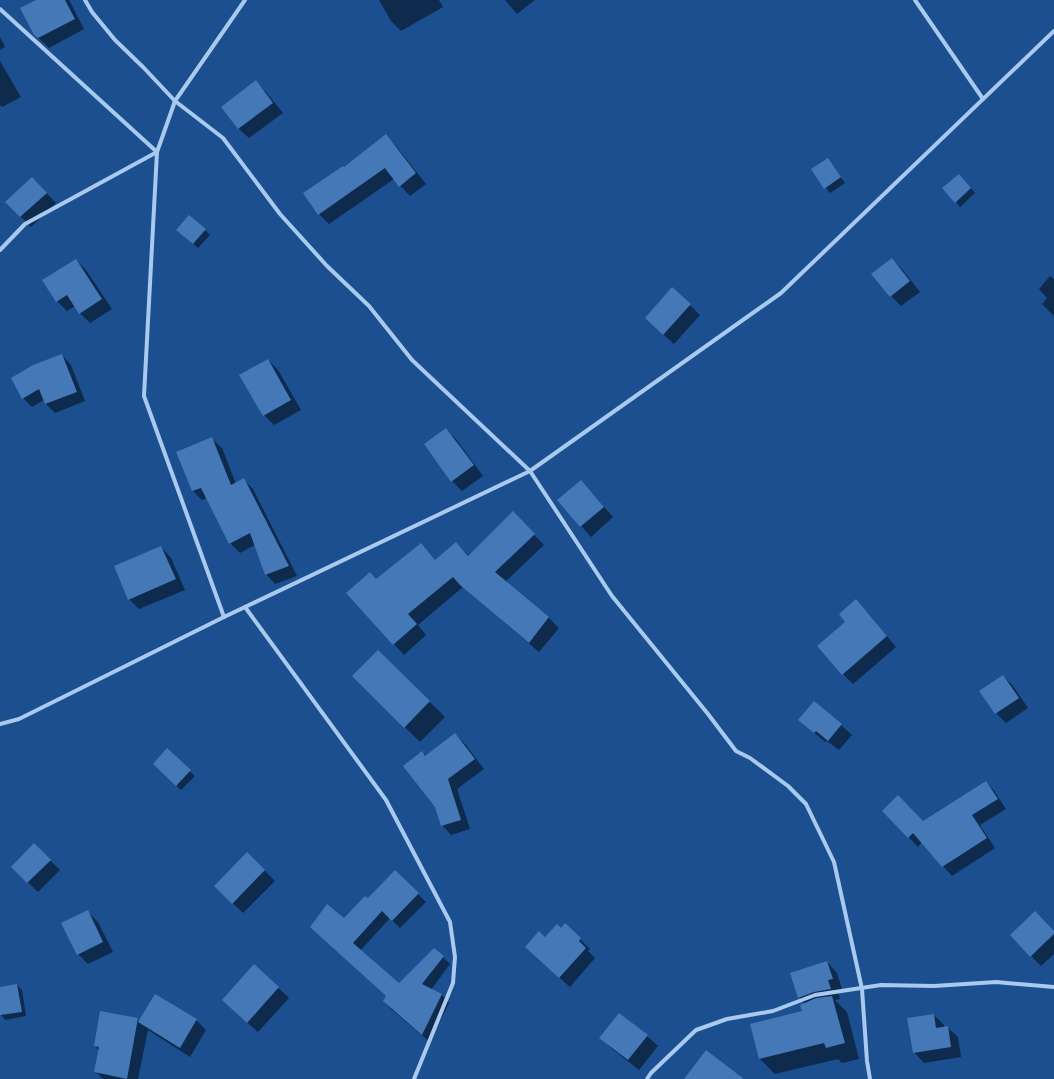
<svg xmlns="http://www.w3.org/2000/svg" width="1054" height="1079" viewBox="0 0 1054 1079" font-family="'Work Sans',sans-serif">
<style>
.shadow{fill:#0007}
.building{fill:#4478b7}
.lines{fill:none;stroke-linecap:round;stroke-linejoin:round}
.street{stroke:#a9c9ee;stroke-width:4}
</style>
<rect width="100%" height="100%" fill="#1b4f8f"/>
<g class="shadow">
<path d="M 38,0 L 69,0 L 84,29 L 49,48 L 35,35 Z"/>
<path d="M 379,0 L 439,0 L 443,7 L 401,31 L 391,21 Z"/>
<path d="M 505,0 L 535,0 L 517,14 Z"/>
<path d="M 0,37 L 5,47 L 0,50 Z"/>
<path d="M 0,61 L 21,97 L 2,107 L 0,105 Z"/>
<path d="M 256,82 L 266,92 L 283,113 L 249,138 L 238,128 Z"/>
<path d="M 386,136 L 396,146 L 426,184 L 410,196 L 394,179 L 329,224 L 319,214 L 345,169 Z"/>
<path d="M 828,160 L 845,183 L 830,193 L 812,170 Z"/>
<path d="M 32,178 L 56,203 L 31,227 L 7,202 Z"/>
<path d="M 963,180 L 975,193 L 960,207 L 956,202 Z"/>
<path d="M 205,230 L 210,235 L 198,248 L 182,234 Z"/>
<path d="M 892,259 L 902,269 L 920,292 L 901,306 L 891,296 Z"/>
<path d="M 76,260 L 86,270 L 112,309 L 90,323 L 80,313 L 75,306 L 67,311 L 57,301 Z"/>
<path d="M 1050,276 L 1054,279 L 1054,316 L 1042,304 L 1047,298 L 1039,289 Z"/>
<path d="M 690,305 L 700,315 L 674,344 L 656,328 Z"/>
<path d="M 62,355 L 71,365 L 85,401 L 55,413 L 46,404 L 44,400 L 32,407 L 23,398 Z"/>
<path d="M 268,360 L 278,370 L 301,410 L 274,425 L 264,415 Z"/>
<path d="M 446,429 L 456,439 L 483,476 L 462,491 L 452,481 Z"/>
<path d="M 212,439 L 222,448 L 236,484 L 244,480 L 253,489 L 297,576 L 275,584 L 266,574 L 255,545 L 240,553 L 230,543 L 207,498 L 202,500 L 193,491 Z"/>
<path d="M 581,481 L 613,517 L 591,537 L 558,500 Z"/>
<path d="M 513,513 L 544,545 L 505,582 L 549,618 L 559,628 L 539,652 L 463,587 L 418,625 L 426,635 L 404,655 L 347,593 L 370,573 L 377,580 L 421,544 L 436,561 L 456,543 L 469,556 Z"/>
<path d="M 161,547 L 171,558 L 185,590 L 139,609 L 129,599 Z"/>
<path d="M 866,611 L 896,647 L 853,684 L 843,674 Z"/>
<path d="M 378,651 L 445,717 L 420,742 L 353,676 Z"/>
<path d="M 1003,676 L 1013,686 L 1028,708 L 1006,723 L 996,713 Z"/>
<path d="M 800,720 L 841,725 L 852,735 L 839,750 L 827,741 L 825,742 Z"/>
<path d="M 455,734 L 465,744 L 484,769 L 457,789 L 470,829 L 451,835 L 442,825 L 422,752 L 426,756 Z"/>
<path d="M 167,750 L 195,776 L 181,790 L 155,764 Z"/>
<path d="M 986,782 L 995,792 L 1006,809 L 980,825 L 995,848 L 952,876 L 922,842 L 918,847 L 884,811 L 923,822 Z"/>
<path d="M 34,845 L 60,870 L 38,892 L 12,867 Z"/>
<path d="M 247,853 L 275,881 L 243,913 L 215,886 Z"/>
<path d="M 395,871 L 426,902 L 400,928 L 390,918 L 360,951 L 399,985 L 443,957 L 450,964 L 431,990 L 442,995 L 449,1003 L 430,1042 L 391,1009 L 384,1001 L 387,997 L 319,934 L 345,920 L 368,900 Z"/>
<path d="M 88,912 L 98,922 L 113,952 L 88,964 L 78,954 Z"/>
<path d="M 561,929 L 580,939 L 590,949 L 588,951 L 595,958 L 570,987 L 536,957 L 545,939 Z"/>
<path d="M 1054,932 L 1054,954 L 1041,966 L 1031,956 Z"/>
<path d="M 827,962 L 837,973 L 842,989 L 838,991 L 840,999 L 835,1000 L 847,1012 L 859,1059 L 842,1063 L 838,1059 L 775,1074 L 760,1059 L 751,1025 L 803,1012 L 805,1004 L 799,997 Z"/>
<path d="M 254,965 L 289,998 L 258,1032 L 233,1010 Z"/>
<path d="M 17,985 L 22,990 L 26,1016 L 5,1020 L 0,1013 L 0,988 Z"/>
<path d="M 619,1014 L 647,1036 L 658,1046 L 639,1070 L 611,1048 L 601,1038 Z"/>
<path d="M 934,1015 L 944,1025 L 944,1027 L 947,1027 L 958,1037 L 961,1057 L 924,1063 L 914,1052 Z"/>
<path d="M 137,1019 L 140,1022 L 196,1020 L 206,1030 L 190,1057 L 148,1030 L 138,1079 L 103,1079 L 96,1072 L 100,1051 L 95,1046 Z"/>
</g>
<g class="building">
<path d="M 36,0 L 65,0 L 75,19 L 38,38 L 34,35 L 20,8 Z"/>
<path d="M 256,80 L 273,103 L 238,129 L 221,107 Z"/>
<path d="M 386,134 L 416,173 L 399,187 L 385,168 L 318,215 L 303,193 L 343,166 L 344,167 Z"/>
<path d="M 828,158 L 841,177 L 824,189 L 811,169 Z"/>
<path d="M 959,174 L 971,188 L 955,203 L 942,188 Z"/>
<path d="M 32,177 L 47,193 L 20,217 L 5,202 Z"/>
<path d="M 189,215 L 206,229 L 193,244 L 176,230 Z"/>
<path d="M 892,258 L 910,281 L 890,297 L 871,274 Z"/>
<path d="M 76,259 L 102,299 L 79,314 L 67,295 L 56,302 L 42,280 Z"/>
<path d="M 672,287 L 691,304 L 663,335 L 645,318 Z"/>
<path d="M 62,354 L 77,392 L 45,404 L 39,389 L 22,399 L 11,378 L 33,365 Z"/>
<path d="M 268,359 L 291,400 L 263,416 L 239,375 Z"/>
<path d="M 446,428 L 474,465 L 451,482 L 424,444 Z"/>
<path d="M 212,437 L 231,485 L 244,478 L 289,566 L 265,575 L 250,533 L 229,544 L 201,488 L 192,491 L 176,452 Z"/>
<path d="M 581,480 L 604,507 L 580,527 L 557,500 Z"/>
<path d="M 513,511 L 535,534 L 495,572 L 549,617 L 529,643 L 460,585 L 453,577 L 408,614 L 417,624 L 393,645 L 346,593 L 370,572 L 376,579 L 421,543 L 435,560 L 456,542 L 468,556 Z"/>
<path d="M 161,546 L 176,579 L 128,600 L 114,566 Z"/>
<path d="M 856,599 L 887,636 L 842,675 L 817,646 L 845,622 L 839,614 Z"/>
<path d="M 378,650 L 430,701 L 404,728 L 352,676 Z"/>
<path d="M 1003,675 L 1019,698 L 995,714 L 979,691 Z"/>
<path d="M 814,701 L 842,724 L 828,741 L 816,731 L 814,733 L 798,720 Z"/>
<path d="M 455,733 L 475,759 L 448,779 L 461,820 L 441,826 L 435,807 L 403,766 L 422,751 L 425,756 Z"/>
<path d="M 167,748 L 191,770 L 176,786 L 153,764 Z"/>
<path d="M 986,781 L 998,799 L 972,815 L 987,838 L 942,867 L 913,833 L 908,838 L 882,811 L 898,795 L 923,821 Z"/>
<path d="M 34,843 L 51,860 L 27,883 L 11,867 Z"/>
<path d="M 247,852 L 265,870 L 232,904 L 214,886 Z"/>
<path d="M 395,870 L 419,893 L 392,921 L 382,911 L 353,943 L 399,983 L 434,948 L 444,956 L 422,984 L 442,994 L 422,1035 L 383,1001 L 386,996 L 310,927 L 327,904 L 344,918 L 365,896 L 368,898 Z"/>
<path d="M 88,910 L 103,942 L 77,955 L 61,923 Z"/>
<path d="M 1035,911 L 1054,931 L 1054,934 L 1030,957 L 1010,935 Z"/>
<path d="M 565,923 L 581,938 L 579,941 L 586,948 L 559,978 L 525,947 L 539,931 L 545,937 L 557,924 L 561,928 Z"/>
<path d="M 827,961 L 833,979 L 828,980 L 831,989 L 814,992 L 798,998 L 790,973 Z"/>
<path d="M 254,964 L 279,987 L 247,1023 L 222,1000 Z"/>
<path d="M 17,984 L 22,1012 L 0,1015 L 0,987 Z"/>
<path d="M 155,994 L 197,1019 L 180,1048 L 138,1022 Z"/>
<path d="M 832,996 L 845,1043 L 826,1048 L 824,1043 L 759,1059 L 750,1024 L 802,1011 L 800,1005 L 816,998 Z"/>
<path d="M 100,1011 L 138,1018 L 127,1079 L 94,1072 L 99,1047 L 94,1046 Z"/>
<path d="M 619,1013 L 648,1035 L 628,1060 L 599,1038 Z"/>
<path d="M 934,1014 L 936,1028 L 948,1026 L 951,1047 L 913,1053 L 907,1018 Z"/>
<path d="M 706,1050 L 744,1079 L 684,1079 Z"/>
</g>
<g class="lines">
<g class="street">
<path d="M 85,0 L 92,12 L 115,40 L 143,67 L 175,101 L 223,138 L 280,214 L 327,266 L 369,306 L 412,360 L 530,471 L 612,596 L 708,714 L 736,751 L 750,758 L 788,786 L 806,804 L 834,862 L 862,989 L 867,1061 L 870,1079"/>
<path d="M 915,0 L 983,99"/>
<path d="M 0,9 L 157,152"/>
<path d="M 0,250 L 25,224 L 157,152"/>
<path d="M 245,607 L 386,800 L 450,922 L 455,957 L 453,983 L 414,1079"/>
<path d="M 224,617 L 144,396 L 157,152 L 175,101 L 245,0"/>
<path d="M 0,724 L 19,719 L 224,617 L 530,471 L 781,293 L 1054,31"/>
<path d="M 647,1079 L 651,1073 L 696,1030 L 727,1019 L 773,1011 L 815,995 L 881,985 L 934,986 L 996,982 L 1054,987"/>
</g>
</g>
</svg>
